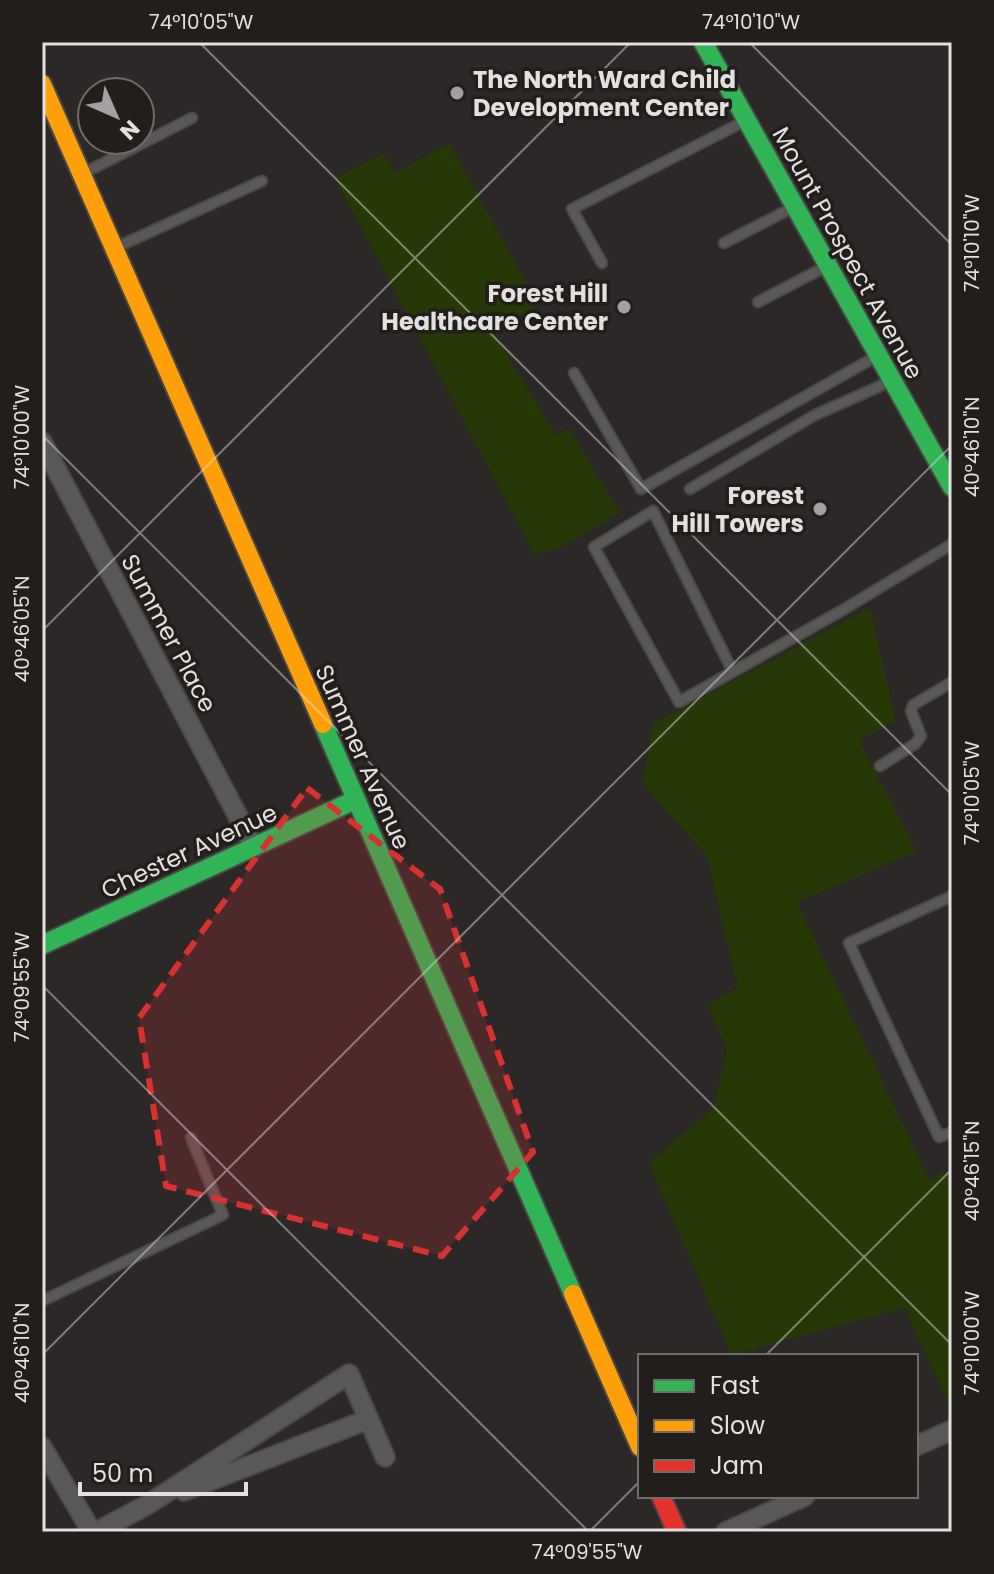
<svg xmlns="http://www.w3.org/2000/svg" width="994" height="1574" viewBox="0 0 994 1574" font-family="Poppins,sans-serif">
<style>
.green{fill:#273807}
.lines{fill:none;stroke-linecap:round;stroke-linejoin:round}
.lane-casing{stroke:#494646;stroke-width:13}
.street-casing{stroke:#494646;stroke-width:22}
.fast-casing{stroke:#494646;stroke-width:22}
.slow-casing{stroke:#494646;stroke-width:22}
.jam-casing{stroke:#494646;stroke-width:22}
.lane{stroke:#5a5857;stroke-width:9}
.street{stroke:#5a5857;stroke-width:18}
.fast{stroke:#30b455;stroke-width:18}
.slow{stroke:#ff9f0a;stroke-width:18}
.jam{stroke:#e5322d;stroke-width:18}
.marked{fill:#d73131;fill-opacity:0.2;stroke:#d73131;stroke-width:6;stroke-dasharray:16 10;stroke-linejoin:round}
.ticks{fill:none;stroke:#e3e0df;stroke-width:2;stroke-opacity:0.45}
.poi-dot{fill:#a3a09f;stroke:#221e1c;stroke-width:3}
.labels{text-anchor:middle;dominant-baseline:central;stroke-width:7;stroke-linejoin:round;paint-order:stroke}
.poi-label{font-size:24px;font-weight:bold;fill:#e3e0df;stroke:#221e1c;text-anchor:end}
.street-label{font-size:24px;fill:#e3e0df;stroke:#221e1c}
.neatline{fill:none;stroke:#e3e0df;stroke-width:3}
.ticks-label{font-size:20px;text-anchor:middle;fill:#e3e0df}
</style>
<rect width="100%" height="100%" fill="#2b2827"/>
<g class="green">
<path d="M 449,143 L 539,305 L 493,332 L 557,436 L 569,428 L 620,513 L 558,549 L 535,555 L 335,178 L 384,154 L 395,173 Z"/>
<path d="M 870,608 L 896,721 L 859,740 L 917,852 L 797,902 L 929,1179 L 952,1169 L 952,1401 L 947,1400 L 905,1308 L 732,1355 L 649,1163 L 714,1108 L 727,1050 L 708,1005 L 738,988 L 707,856 L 643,784 L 653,724 Z"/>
</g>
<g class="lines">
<g class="lane-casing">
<g id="lane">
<path d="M 84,173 L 192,118"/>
<path d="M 724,243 L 792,208"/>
<path d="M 117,247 L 262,181"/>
<path d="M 602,263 L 572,209 L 743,122"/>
<path d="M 758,302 L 825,267"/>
<path d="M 574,373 L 641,489 L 877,356"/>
<path d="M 690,489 L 815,415 L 889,382"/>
<path d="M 733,672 L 653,511 L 594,547 L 679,702 L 841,611 L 952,544"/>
<path d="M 880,766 L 915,744 L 921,736 L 911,711 L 913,705 L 952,682"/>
<path d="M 952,896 L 849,943 L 939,1137 L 952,1132"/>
<path d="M 42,1301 L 223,1215 L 191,1138"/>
</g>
</g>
<g class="street-casing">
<g id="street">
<path d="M 42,442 L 254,847"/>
<path d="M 916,1446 L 952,1430"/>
<path d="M 42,1447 L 92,1532"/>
<path d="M 184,1491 L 369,1419"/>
<path d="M 96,1532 L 147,1505 L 349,1374 L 385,1457"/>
<path d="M 726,1532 L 805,1496"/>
</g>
</g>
<g class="fast-casing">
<g id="fast">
<path d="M 703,42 L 952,487"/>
<path d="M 323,724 L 573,1294"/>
<path d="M 42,945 L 355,800"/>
</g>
</g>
<g class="slow-casing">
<g id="slow">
<path d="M 42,84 L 323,724"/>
<path d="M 573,1294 L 640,1447"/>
</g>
</g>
<g class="jam-casing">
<path id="jam" d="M 661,1496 L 677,1532"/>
</g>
<use href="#lane" class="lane"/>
<use href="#street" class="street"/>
<use href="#fast" class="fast"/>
<use href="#slow" class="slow"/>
<use href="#jam" class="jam"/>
</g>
<path class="marked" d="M 307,788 L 440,889 L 533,1152 L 442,1256 L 166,1186 L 139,1018 Z"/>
<path class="ticks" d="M 199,42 L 952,795M 749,42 L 952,245M 42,435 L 952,1345M 42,631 L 631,42M 42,985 L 589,1532M 42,1355 L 952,445M 765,1356 L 952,1169M 589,1532 L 640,1481"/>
<g class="poi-dot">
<circle cx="457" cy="93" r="8"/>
<circle cx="624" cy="307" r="8"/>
<circle cx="820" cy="509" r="8"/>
</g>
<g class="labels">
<g class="poi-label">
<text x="473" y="79" text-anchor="start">The North Ward Child<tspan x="473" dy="28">Development Center</tspan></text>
<text x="608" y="293">Forest Hill<tspan x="608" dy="28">Healthcare Center</tspan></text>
<text x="804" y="495">Forest<tspan x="804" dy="28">Hill Towers</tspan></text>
</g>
<g class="street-label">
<text transform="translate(848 253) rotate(61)">Mount Prospect Avenue</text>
<text transform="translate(169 633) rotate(62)">Summer Place</text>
<text transform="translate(363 757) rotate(66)">Summer Avenue</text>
<text transform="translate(189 851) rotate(-25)">Chester Avenue</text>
</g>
</g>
<rect width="994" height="1574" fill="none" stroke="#221e1c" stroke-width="88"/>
<rect x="638" y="1354" width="280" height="144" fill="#221e1c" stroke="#6f6c6a" stroke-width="2"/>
<rect x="654" y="1380" width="40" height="12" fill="#30b455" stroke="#6f6c6a" stroke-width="2"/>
<text x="710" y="1394" font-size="24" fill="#e3e0df">Fast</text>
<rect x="654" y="1420" width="40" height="12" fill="#ff9f0a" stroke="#6f6c6a" stroke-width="2"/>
<text x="710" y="1434" font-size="24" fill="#e3e0df">Slow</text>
<rect x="654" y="1460" width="40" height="12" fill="#e5322d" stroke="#6f6c6a" stroke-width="2"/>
<text x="710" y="1474" font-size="24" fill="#e3e0df">Jam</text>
<g transform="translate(116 116) rotate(135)"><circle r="38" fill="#221e1c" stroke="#6f6c6a" stroke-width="2"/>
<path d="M0-6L14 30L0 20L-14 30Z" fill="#a3a09f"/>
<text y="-12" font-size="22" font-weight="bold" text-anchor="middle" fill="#e3e0df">N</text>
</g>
<path d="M80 1482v12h166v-12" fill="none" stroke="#e3e0df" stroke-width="4"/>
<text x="92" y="1482" font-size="24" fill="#e3e0df" stroke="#221e1c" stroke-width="6" paint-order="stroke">50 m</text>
<rect x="44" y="44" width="906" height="1486" class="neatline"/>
<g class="ticks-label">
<text x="201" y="29">74°10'05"W</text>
<text x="751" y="29">74°10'10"W</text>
<text transform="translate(972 243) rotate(-90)" y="7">74°10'10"W</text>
<text transform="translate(22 437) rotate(-90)" y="7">74°10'00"W</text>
<text transform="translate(972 447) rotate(-90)" y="7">40°46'10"N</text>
<text transform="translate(22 629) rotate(-90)" y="7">40°46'05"N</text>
<text transform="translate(972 793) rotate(-90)" y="7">74°10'05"W</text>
<text transform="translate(22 987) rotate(-90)" y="7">74°09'55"W</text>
<text transform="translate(972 1171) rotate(-90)" y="7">40°46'15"N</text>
<text transform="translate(972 1343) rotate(-90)" y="7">74°10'00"W</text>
<text transform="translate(22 1353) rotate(-90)" y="7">40°46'10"N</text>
<text x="587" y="1559">74°09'55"W</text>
</g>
</svg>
